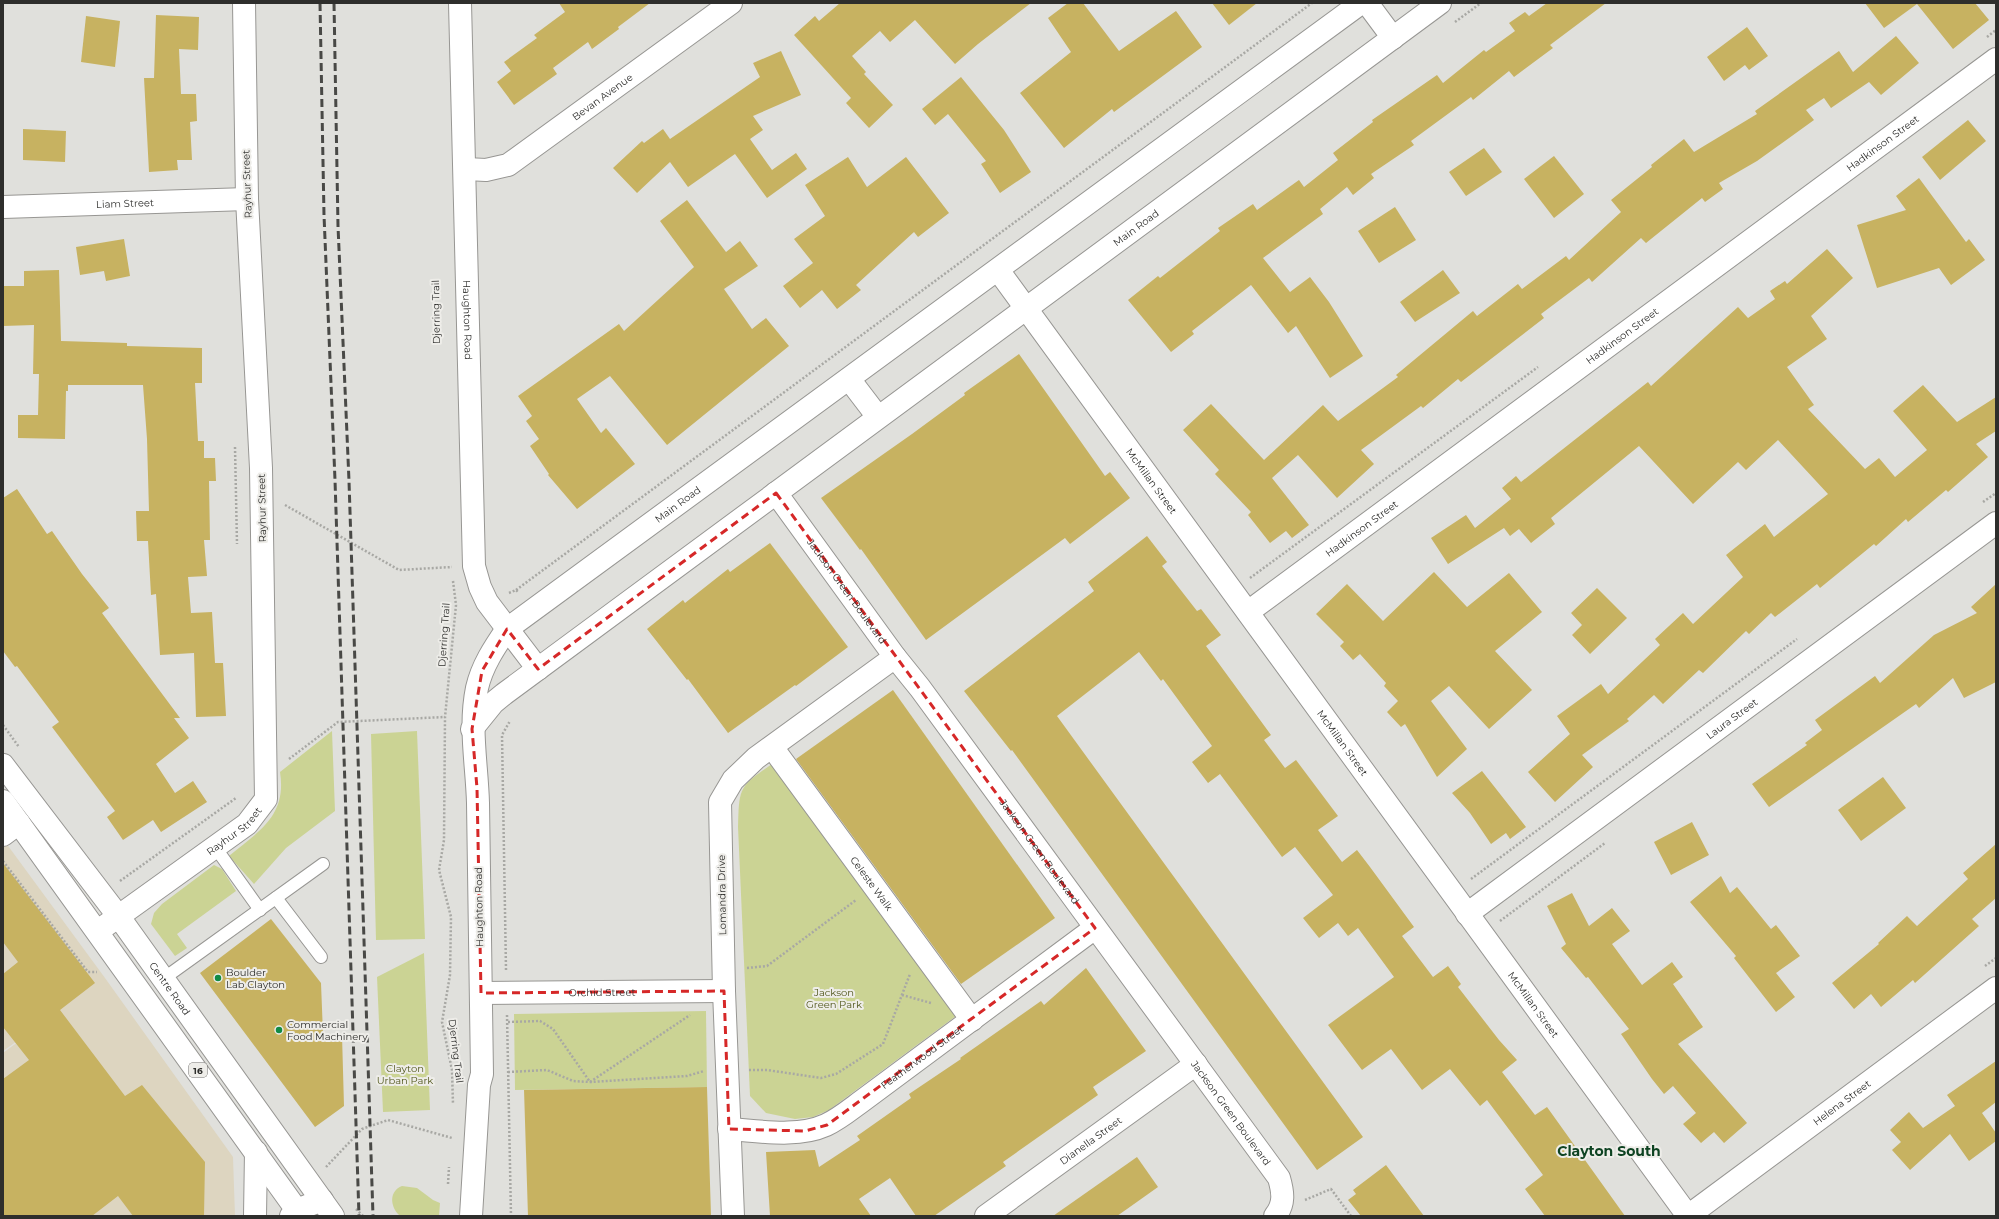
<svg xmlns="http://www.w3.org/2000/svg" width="1999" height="1219" viewBox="0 0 1999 1219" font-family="Montserrat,sans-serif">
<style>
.commercial{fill:#ddd5c0}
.green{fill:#cbd394}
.building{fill:#c7b261}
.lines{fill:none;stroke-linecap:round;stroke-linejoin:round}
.lane-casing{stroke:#979693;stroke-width:14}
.street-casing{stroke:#979693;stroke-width:24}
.secondary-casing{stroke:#979693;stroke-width:24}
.primary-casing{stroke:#979693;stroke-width:24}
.path{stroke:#a8a8a4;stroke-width:2.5;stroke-dasharray:2 2;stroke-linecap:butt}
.lane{stroke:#fff;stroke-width:12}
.street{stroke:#fff;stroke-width:22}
.secondary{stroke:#fff;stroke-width:22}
.primary{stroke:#fff;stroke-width:22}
.rail{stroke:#494946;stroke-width:3;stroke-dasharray:8 4;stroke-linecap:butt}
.marked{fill:none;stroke:#d62828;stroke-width:3;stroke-dasharray:8 5;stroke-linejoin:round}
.poi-dot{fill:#128b45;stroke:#eeede9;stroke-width:1.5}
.labels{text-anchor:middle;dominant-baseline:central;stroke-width:4;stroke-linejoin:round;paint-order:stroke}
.shield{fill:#eeede9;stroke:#686765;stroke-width:1}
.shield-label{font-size:9px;font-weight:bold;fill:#2e2e2c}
.street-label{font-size:10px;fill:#2e2e2c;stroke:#eeede9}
.poi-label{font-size:10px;fill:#2e2e2c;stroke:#eeede9;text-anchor:start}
.park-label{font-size:10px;fill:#51571d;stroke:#eeede9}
.district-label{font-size:14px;font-weight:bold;fill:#0e4322;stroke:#eeede9}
</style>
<rect width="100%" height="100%" fill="#e0e0dc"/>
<path class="commercial" d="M 3,839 L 105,978 L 233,1157 L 235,1216 L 3,1216 L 3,1053 L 54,1015 L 3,1051 Z"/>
<g class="green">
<path d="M 332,731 L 335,811 L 286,848 L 254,884 L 229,856 C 259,831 287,816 280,772 Z"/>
<path d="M 417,731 L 425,939 L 376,940 L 371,734 Z"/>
<path d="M 772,764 L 956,1016 L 829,1110 L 813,1117 L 795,1119 L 766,1113 L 750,1096 L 738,827 C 739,787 739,787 772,764 Z"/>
<path d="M 214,865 L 222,869 L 236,891 L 177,934 L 187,948 L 175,956 L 151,924 L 154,913 L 162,904 Z"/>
<path d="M 424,953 L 430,1110 L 383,1112 L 377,977 Z"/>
<path d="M 706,1011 L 707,1087 L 515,1090 L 514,1014 Z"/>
<path d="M 402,1186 L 417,1188 L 433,1200 L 440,1203 L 439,1216 L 399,1215 C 390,1206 389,1191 402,1186 Z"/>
</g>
<g class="building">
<path d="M 559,3 L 650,3 L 618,27 L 619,29 L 592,49 L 588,42 L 553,68 L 557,74 L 514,105 L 497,82 L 511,71 L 504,62 L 537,38 L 534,35 L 565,12 Z"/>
<path d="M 840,3 L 1031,3 L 978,44 L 955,64 L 915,20 L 890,42 L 880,31 L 852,56 L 866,72 L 864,74 L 893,105 L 869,128 L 846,103 L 851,98 L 794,35 L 815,16 L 819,21 Z"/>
<path d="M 1068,3 L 1083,3 L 1119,51 L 1176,11 L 1202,47 L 1114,112 L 1112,109 L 1064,148 L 1020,93 L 1071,52 L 1048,18 Z"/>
<path d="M 1212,3 L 1257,3 L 1229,25 Z"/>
<path d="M 1547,3 L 1606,3 L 1550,45 L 1553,48 L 1514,77 L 1509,71 L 1473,100 L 1471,97 L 1411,141 L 1414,145 L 1371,174 L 1374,178 L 1353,195 L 1347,187 L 1320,209 L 1323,214 L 1263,258 L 1290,292 L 1310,277 L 1329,302 L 1363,356 L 1330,378 L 1296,326 L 1288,333 L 1251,285 L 1192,331 L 1194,334 L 1171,352 L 1128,300 L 1158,276 L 1160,278 L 1220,231 L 1218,228 L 1253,204 L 1257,210 L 1299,180 L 1304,187 L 1338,160 L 1333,153 L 1373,122 L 1372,120 L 1437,75 L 1443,83 L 1484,50 L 1486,52 L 1515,31 L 1509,23 L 1525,12 L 1529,16 Z"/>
<path d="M 1865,3 L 1975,3 L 1989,20 L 1953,49 L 1917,4 L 1884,28 Z"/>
<path d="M 156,15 L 199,17 L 198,50 L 179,49 L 181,94 L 196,94 L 197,121 L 190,122 L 192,160 L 177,160 L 178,170 L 149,172 L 144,78 L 154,78 Z"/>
<path d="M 86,16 L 120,21 L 115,67 L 81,62 Z"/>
<path d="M 1747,27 L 1768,56 L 1749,70 L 1745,65 L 1724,81 L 1707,57 Z"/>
<path d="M 1896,36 L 1919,63 L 1881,95 L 1869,82 L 1831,108 L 1824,98 L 1806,110 L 1814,120 L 1757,161 L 1719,183 L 1723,189 L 1705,202 L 1702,198 L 1646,243 L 1641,238 L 1592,282 L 1589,278 L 1541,314 L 1544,318 L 1461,382 L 1458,379 L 1423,408 L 1421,406 L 1361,450 L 1374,464 L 1337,498 L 1298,455 L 1272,478 L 1309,525 L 1292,538 L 1286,531 L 1270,543 L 1248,515 L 1251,512 L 1215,474 L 1219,470 L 1183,430 L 1211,404 L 1264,460 L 1323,405 L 1338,421 L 1398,377 L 1396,375 L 1473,311 L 1477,316 L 1518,284 L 1522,289 L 1566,256 L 1569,260 L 1621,212 L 1611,200 L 1652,167 L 1651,165 L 1684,139 L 1694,152 L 1757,114 L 1755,111 L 1839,51 L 1853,72 Z"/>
<path d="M 781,51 L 801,95 L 753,116 L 763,130 L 750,139 L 772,170 L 796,153 L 807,169 L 767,198 L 735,154 L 688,187 L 670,162 L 637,193 L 613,168 L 642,141 L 644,143 L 663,129 L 670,139 L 760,77 L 753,63 Z"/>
<path d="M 961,77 L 1004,130 L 1031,172 L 1000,193 L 981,164 L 986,161 L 948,114 L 935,125 L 922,109 Z"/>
<path d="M 1968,120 L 1986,141 L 1940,180 L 1922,157 Z"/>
<path d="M 23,129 L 66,131 L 65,162 L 23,160 Z"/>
<path d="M 1484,148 L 1502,172 L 1466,196 L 1449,172 Z"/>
<path d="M 1554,156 L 1584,194 L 1554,218 L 1524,179 Z"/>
<path d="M 848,157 L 867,187 L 906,157 L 949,213 L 918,237 L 914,232 L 856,285 L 861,290 L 837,309 L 822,290 L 800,308 L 783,286 L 813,263 L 794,239 L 825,216 L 805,185 Z"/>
<path d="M 1919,178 L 1966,242 L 1969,239 L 1985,260 L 1951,285 L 1939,268 L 1877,288 L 1857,225 L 1906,210 L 1896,196 Z"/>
<path d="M 687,200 L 726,252 L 740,241 L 758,266 L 724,289 L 752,329 L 766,318 L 789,346 L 667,445 L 610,376 L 577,399 L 601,433 L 606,428 L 635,464 L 577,509 L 548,475 L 549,474 L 530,446 L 539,439 L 526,421 L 532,416 L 518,396 L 619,324 L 624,331 L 694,267 L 660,221 Z"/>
<path d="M 1395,207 L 1416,240 L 1379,263 L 1358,231 Z"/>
<path d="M 124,239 L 130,276 L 106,281 L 104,271 L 80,275 L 76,247 Z"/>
<path d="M 1827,249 L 1853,278 L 1811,316 L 1827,339 L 1787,367 L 1814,405 L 1808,409 L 1865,469 L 1879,458 L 1895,477 L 1927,450 L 1893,411 L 1923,385 L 1957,422 L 1996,397 L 1996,431 L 1976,444 L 1988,457 L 1948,492 L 1946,490 L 1908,522 L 1906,519 L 1876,546 L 1874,544 L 1820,588 L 1817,584 L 1775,617 L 1771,613 L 1749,634 L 1746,631 L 1703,673 L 1699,670 L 1663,704 L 1654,695 L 1627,719 L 1629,721 L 1582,755 L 1593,767 L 1555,802 L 1528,772 L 1570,734 L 1557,716 L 1601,684 L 1608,694 L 1660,645 L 1655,639 L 1683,613 L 1693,624 L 1743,577 L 1726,555 L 1765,524 L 1774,537 L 1828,494 L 1778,440 L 1746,470 L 1738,462 L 1693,504 L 1639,446 L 1551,518 L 1555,524 L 1531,543 L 1519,529 L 1510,536 L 1504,528 L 1448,564 L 1431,538 L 1466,515 L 1475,528 L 1511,499 L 1502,488 L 1516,476 L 1521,482 L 1648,382 L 1651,386 L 1738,307 L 1748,318 L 1775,299 L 1770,291 L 1785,281 L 1787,284 Z"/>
<path d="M 59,270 L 61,341 L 127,343 L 127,346 L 202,348 L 202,383 L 195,383 L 198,441 L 204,441 L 204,458 L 215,458 L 216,481 L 209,481 L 210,540 L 204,540 L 207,576 L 188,577 L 191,613 L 212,612 L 215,663 L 223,663 L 226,716 L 196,717 L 194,653 L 160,655 L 156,594 L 151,595 L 148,541 L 137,541 L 136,511 L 149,511 L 147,439 L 143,385 L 68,385 L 68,391 L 66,391 L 65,439 L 18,438 L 18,415 L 38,415 L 39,374 L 33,374 L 34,325 L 3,326 L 3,286 L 24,286 L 24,271 Z"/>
<path d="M 1443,270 L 1460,293 L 1415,322 L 1400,302 Z"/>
<path d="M 1019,354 L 1105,476 L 1110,472 L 1130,498 L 1070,544 L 1065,538 L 926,640 L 861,549 L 860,550 L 821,498 L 912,434 L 965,395 L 964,393 Z"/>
<path d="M 17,489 L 47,534 L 52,531 L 82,574 L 109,608 L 102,613 L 180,718 L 174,718 L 189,738 L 156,764 L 175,793 L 193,781 L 207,802 L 161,832 L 153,820 L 123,840 L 107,817 L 115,811 L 52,727 L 59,722 L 17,666 L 15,667 L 3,651 L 3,498 Z"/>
<path d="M 1147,536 L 1167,562 L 1162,566 L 1197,611 L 1201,609 L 1221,635 L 1206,646 L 1271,735 L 1264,740 L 1285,768 L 1296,760 L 1338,816 L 1318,830 L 1342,862 L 1357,850 L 1370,867 L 1414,927 L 1402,936 L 1433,977 L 1448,966 L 1461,984 L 1458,987 L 1499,1040 L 1517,1060 L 1502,1072 L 1535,1115 L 1547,1107 L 1625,1216 L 1545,1216 L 1525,1189 L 1543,1175 L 1487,1100 L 1480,1106 L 1450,1069 L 1422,1090 L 1391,1049 L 1362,1070 L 1328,1025 L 1394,977 L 1358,928 L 1348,936 L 1338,923 L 1319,938 L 1303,918 L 1333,895 L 1295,847 L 1282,857 L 1220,774 L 1208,783 L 1192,762 L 1212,746 L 1163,679 L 1161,681 L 1139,652 L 1057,716 L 1363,1137 L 1317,1170 L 1012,750 L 1011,751 L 964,691 L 1094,591 L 1088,582 Z"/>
<path d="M 770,543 L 848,647 L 796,686 L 795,685 L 728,733 L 688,679 L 687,680 L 647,629 L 683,600 L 685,603 L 728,569 L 730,572 Z"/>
<path d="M 1434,572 L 1467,607 L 1509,573 L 1542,612 L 1495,651 L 1532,690 L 1489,729 L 1449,686 L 1431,701 L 1467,749 L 1437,777 L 1405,724 L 1401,727 L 1387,712 L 1398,701 L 1384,686 L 1386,683 L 1360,654 L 1353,660 L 1340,646 L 1344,642 L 1316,614 L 1347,584 L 1383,621 Z"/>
<path d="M 1996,584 L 1996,682 L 1964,698 L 1953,678 L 1919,708 L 1916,704 L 1769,807 L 1752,784 L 1807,745 L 1805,743 L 1822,730 L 1815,720 L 1875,676 L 1880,683 L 1934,635 L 1977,613 L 1971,607 Z"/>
<path d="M 1597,588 L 1627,618 L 1590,654 L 1572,635 L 1582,625 L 1571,613 Z"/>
<path d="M 893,690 L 1055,918 L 961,984 L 796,759 Z"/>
<path d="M 1482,771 L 1526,827 L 1510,839 L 1506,833 L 1491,844 L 1470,813 L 1452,793 Z"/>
<path d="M 1883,777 L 1906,808 L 1861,841 L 1838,810 Z"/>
<path d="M 1692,822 L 1709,855 L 1671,875 L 1654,842 Z"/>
<path d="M 1996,844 L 1996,898 L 1972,919 L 1979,926 L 1915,983 L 1913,980 L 1881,1007 L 1871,994 L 1854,1009 L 1832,983 L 1879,944 L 1878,943 L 1907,916 L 1917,926 L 1968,879 L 1963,873 Z"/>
<path d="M 3,863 L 95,983 L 60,1010 L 125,1096 L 142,1085 L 205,1162 L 204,1216 L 133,1216 L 118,1196 L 92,1216 L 3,1216 L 3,1079 L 29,1060 L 3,1027 L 3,974 L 18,962 L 3,942 Z"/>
<path d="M 1721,876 L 1730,893 L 1737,887 L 1771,929 L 1776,925 L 1800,956 L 1776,973 L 1795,997 L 1776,1012 L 1734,958 L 1736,956 L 1690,902 Z"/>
<path d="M 1572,893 L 1589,926 L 1612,908 L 1630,931 L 1612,944 L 1642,985 L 1672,962 L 1683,977 L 1673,984 L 1703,1027 L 1678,1044 L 1747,1123 L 1724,1143 L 1714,1132 L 1701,1143 L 1683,1124 L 1696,1113 L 1673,1086 L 1664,1094 L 1652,1079 L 1621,1034 L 1629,1029 L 1588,977 L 1586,978 L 1561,948 L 1566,944 L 1547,906 Z"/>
<path d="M 271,919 L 321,983 L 323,1034 L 342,1035 L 344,1106 L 315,1127 L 200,973 Z"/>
<path d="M 1086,968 L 1146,1051 L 1093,1087 L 1098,1095 L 1003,1162 L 1006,1166 L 934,1216 L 916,1216 L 890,1178 L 859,1199 L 871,1216 L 770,1216 L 766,1152 L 815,1150 L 819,1167 L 860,1140 L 857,1136 L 911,1098 L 909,1094 L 961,1059 L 960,1058 L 1041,1001 L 1044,1005 Z"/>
<path d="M 1996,1061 L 1996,1102 L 1982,1113 L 1996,1133 L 1996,1141 L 1969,1161 L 1950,1134 L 1910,1170 L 1892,1150 L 1901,1142 L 1890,1130 L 1909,1112 L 1923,1128 L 1955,1106 L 1947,1095 Z"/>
<path d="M 707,1087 L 711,1216 L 528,1216 L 524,1090 Z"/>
<path d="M 1137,1157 L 1158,1187 L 1127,1209 L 1117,1216 L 1053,1216 Z"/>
<path d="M 1386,1165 L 1424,1216 L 1361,1216 L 1348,1200 L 1356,1194 L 1353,1190 Z"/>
</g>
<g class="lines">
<g class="lane-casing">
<g id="lane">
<path d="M 215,847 L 260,910"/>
<path d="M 276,898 L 321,957"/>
<path d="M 163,979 L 323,864"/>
</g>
</g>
<g class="street-casing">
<g id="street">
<path id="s1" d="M 460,3 L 474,566 L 480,587 L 487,602 L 538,669"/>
<path id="s2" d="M 466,169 L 486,170 L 508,165 L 731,3"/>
<path id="s3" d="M 3,207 L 247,199"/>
<path id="s4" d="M 998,270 L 1688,1216 L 1996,988"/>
<path id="s5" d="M 776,493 L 895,657 L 920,688 L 1279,1178 C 1283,1192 1285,1204 1275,1216"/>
<path id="s6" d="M 1248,612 L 1996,59"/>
<path id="s7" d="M 772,747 L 972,1020"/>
<path d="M 3,835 L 19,823"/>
<path id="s8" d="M 1467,914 L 1996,523"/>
<path id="s9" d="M 98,931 L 247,824 L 266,799 L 261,468 L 247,199 L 244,3"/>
<path id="s10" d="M 481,993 L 724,991"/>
<path id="s11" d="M 729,1129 C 760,1131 797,1138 826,1125 C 839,1119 851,1109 862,1101 L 1095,928"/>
<path d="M 733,1216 L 724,991 L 720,802 L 733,780 L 756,758 L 895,657"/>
<path id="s12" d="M 986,1216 L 1196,1064"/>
</g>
</g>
<g class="secondary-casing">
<g id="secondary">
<path d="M 1367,3 L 1393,38"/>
<path d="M 849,379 L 878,417"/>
<path id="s13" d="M 472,729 L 493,703 L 504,694 L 1440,3"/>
<path d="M 255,1216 L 256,1152"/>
<path d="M 291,1216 L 297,1210 L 322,1200"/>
<path id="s14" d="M 471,1216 L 479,1085 L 482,1074 C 481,984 479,893 478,803 C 477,765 469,727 477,688 C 482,666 494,648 507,629 L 1361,3"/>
</g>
</g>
<g class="primary-casing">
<g id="primary">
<path id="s15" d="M 3,765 L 119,917 L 333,1216"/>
<path d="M 3,801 L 301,1216"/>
</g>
</g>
<g class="path">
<path d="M 1455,22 L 1481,3"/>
<path d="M 1987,37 L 1996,30"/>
<path d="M 235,447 L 237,544"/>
<path d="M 1983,502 L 1996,493"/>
<path d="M 285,505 L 399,570 L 452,567"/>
<path d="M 1250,578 L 1538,367"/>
<path d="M 453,581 L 456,605 L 445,717 L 444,840 L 439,870 L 451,917 L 450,975 L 442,1022 L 452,1070 L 453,1104"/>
<path d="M 516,590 L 1312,3"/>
<path d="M 509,593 L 516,590 L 519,593"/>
<path d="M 3,725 L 19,747"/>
<path d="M 289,759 L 338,722 L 445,717"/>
<path d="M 3,861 L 88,972 L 97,972"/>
<path d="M 1471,879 L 1797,639"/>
<path d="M 120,881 L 236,798"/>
<path d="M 1500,921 L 1605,843"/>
<path d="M 1985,966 L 1996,958"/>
<path d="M 747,968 L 767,966 L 856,900"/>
<path d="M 506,970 L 502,735 L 510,721"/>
<path d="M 902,995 L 931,1003"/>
<path d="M 507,1015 L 511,1216"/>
<path d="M 508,1022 L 540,1021 L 553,1029 L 590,1082 L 690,1015"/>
<path d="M 749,1070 L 767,1070 L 821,1078 L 836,1074 L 883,1044 L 910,974"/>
<path d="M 508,1072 L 547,1070 L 573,1081 L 590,1082 L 687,1076 L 704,1071"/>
<path d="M 326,1167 L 362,1129 L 388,1120 L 452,1138"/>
<path d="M 448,1184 L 449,1167"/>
<path d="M 1305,1200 L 1331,1189 L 1351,1216"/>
<path d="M 356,1209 L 363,1216"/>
</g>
<use href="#lane" class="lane"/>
<use href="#street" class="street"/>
<use href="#secondary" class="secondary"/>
<use href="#primary" class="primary"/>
<g class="rail">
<path d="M 320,3 L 324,215 L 335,480 L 359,1216"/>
<path d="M 334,3 L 338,226 L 349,481 L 373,1216"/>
</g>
</g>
<path class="marked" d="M 776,493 L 1095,928 L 827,1125 L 805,1131 L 729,1129 L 724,991 L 481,993 L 477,788 L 472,729 L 482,671 L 507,629 L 538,669 Z"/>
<g class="poi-dot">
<circle cx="218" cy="978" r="4"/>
<circle cx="279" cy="1030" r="4"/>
</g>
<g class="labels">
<rect class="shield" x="189" y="1063" width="18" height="14" rx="3"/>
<g class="shield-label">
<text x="198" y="1070">16</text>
</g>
<g class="street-label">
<text stroke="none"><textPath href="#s2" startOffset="159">Bevan Avenue</textPath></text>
<text stroke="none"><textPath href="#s6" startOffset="789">Hadkinson Street</textPath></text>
<text transform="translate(247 184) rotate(-92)">Rayhur Street</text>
<text stroke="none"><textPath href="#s3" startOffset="122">Liam Street</textPath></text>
<text stroke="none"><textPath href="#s13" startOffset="833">Main Road</textPath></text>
<text transform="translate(436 312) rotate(-91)">Djerring Trail</text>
<text stroke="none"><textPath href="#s1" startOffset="317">Haughton Road</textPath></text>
<text stroke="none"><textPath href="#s6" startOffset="465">Hadkinson Street</textPath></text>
<text stroke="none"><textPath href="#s4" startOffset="261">McMillan Street</textPath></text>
<text stroke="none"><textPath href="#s14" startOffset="807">Main Road</textPath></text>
<text transform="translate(262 508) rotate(-91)">Rayhur Street</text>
<text stroke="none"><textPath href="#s6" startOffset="141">Hadkinson Street</textPath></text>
<text stroke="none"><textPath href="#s5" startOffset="121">Jackson Green Boulevard</textPath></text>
<text transform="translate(444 635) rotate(-86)">Djerring Trail</text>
<text stroke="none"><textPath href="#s8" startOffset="329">Laura Street</textPath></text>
<text stroke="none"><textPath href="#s4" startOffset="585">McMillan Street</textPath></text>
<text stroke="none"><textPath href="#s9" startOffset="169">Rayhur Street</textPath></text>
<text stroke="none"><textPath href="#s5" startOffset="445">Jackson Green Boulevard</textPath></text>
<text stroke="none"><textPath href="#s7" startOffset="169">Celeste Walk</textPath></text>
<text transform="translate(722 895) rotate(-91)">Lomandra Drive</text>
<text transform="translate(479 907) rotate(-91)">Haughton Road</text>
<text stroke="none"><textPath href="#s15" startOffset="279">Centre Road</textPath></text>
<text stroke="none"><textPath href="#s10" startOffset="121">Orchid Street</textPath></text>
<text stroke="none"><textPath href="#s4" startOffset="909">McMillan Street</textPath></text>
<text transform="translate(456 1051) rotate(83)">Djerring Trail</text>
<text stroke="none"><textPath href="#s11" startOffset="216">Featherwood Street</textPath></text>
<text stroke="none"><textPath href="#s4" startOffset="1362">Helena Street</textPath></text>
<text stroke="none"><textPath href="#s5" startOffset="769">Jackson Green Boulevard</textPath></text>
<text stroke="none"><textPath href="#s12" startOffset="129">Dianella Street</textPath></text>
</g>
<g class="poi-label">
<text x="226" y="972">Boulder<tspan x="226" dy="12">Lab Clayton</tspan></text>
<text x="287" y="1024">Commercial<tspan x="287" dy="12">Food Machinery</tspan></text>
</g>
<g class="park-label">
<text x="834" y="992">Jackson<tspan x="834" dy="12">Green Park</tspan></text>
<text x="405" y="1068">Clayton<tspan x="405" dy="12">Urban Park</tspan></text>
</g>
<g class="district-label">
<text x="1609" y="1151">Clayton South</text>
</g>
</g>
<rect width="1999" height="1219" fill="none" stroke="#2e2e2c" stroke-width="8"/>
</svg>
